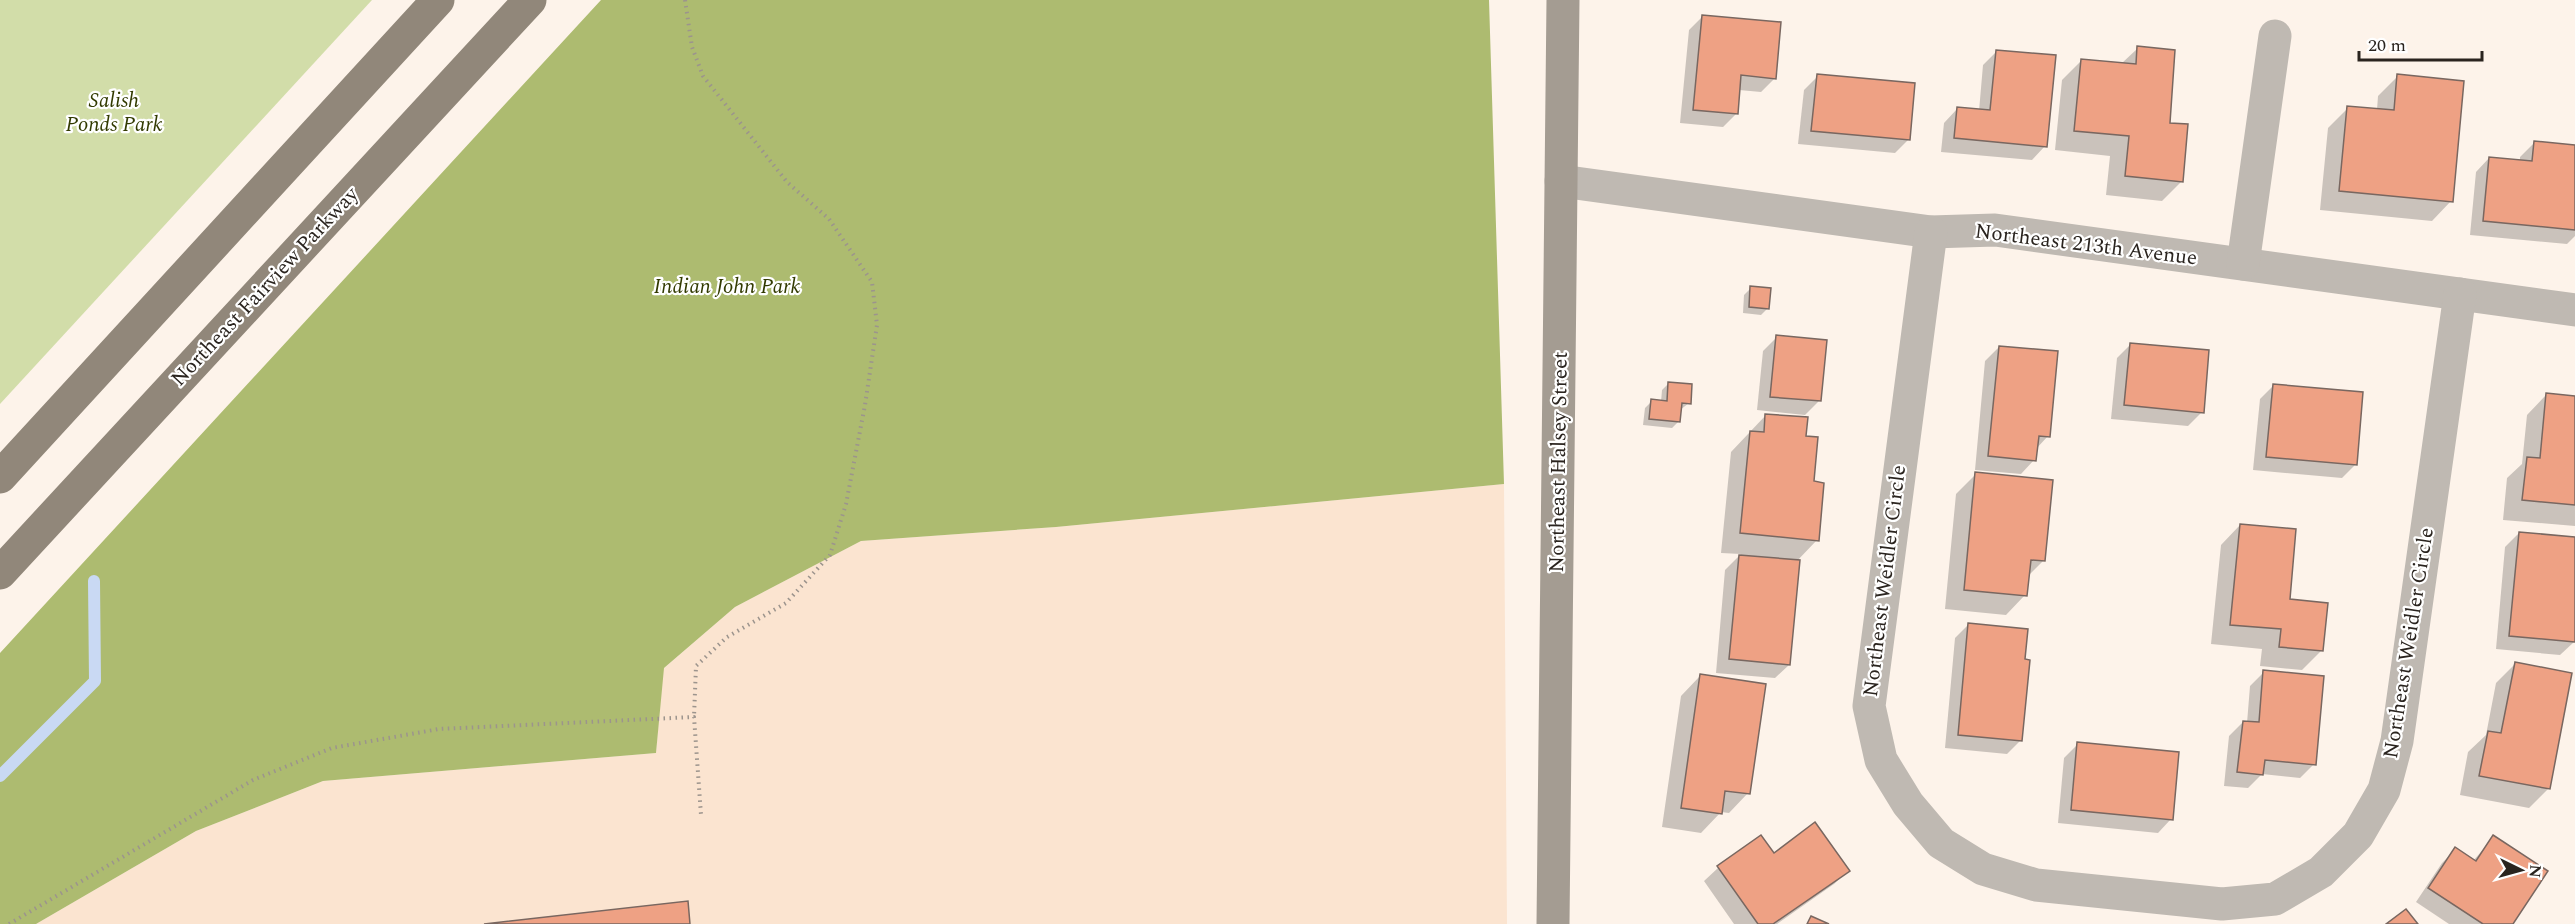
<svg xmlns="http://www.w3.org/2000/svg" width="2575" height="924" viewBox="0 0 2575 924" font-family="Spectral,serif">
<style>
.built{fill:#fbe4d0}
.green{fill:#d2dda9}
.forest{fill:#adbb70}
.shadow{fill:#0003}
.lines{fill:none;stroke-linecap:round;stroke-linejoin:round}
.stream{stroke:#c9d9f3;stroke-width:12}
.building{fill:#eea184;stroke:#796760;stroke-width:1.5}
.path{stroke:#9c948d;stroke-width:4;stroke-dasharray:1.5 4.5;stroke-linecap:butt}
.minor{stroke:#bfb9b2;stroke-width:33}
.secondary{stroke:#a49c92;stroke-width:33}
.primary{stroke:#91877a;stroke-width:33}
.labels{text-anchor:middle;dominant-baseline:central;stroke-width:4.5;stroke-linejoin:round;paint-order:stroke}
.park-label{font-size:21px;font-style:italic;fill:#323a00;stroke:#fff}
.street-label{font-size:21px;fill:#2a241f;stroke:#fff}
</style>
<rect width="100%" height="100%" fill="#fdf3ea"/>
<path class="built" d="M 1504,484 L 1507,924 L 36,924 L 196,831 L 323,781 L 656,753 L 663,669 L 735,607 L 861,541 L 1056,527 Z"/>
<path class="green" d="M 0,0 L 372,0 L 0,404 Z"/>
<path class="forest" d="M 601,0 L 1489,0 L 1504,484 L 1056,527 L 861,541 L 735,607 L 664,668 L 656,753 L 323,781 L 196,831 L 36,924 L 0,924 L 0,653 Z"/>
<g class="shadow">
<path d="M 1703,16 L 1775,78 L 1761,92 L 1739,90 L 1736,114 L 1723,127 L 1680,123 L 1689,30 Z"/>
<path d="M 2138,48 L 2168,124 L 2182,181 L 2162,201 L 2106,195 L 2110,156 L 2055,150 L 2062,80 L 2082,60 L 2121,64 Z"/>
<path d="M 1997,51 L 2045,146 L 2032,160 L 1941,152 L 1944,123 L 1957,109 L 1979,111 L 1983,65 Z"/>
<path d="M 1818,76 L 1909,139 L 1895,153 L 1798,144 L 1804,90 Z"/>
<path d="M 2398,76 L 2451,201 L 2432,221 L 2320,210 L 2328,128 L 2348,108 L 2377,110 L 2378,96 Z"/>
<path d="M 2534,143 L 2575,147 L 2575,236 L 2567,244 L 2470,235 L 2476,172 L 2489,158 L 2520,161 L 2520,157 Z"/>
<path d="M 1751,288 L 1768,308 L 1761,315 L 1743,313 L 1744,295 Z"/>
<path d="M 1777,337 L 1819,401 L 1805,415 L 1757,410 L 1763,351 Z"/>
<path d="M 2131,344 L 2202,412 L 2188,426 L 2111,419 L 2117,358 Z"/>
<path d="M 1999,347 L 2048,436 L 2036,449 L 2034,460 L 2021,474 L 1975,470 L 1985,361 Z"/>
<path d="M 1669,383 L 1689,403 L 1680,410 L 1679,421 L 1672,428 L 1643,425 L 1645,408 L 1652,401 L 1661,402 L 1662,390 Z"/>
<path d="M 2274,385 L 2355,465 L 2342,478 L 2253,470 L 2260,399 Z"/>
<path d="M 2546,395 L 2575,398 L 2575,526 L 2503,520 L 2507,478 L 2522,464 L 2527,415 Z"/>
<path d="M 1766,415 L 1804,438 L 1817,540 L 1796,562 L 1789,665 L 1775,678 L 1716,673 L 1725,570 L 1741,554 L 1721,553 L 1731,452 Z"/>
<path d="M 1976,474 L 2044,560 L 2027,577 L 2025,595 L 2006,615 L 1945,609 L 1956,494 Z"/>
<path d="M 2240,525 L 2322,650 L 2302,670 L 2260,666 L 2262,649 L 2211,644 L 2221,545 Z"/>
<path d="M 2519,533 L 2575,538 L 2574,642 L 2560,655 L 2496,649 L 2505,547 Z"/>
<path d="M 1969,624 L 2021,740 L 2007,754 L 1945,748 L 1955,638 Z"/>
<path d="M 2515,664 L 2549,788 L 2529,808 L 2460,795 L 2468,752 L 2486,735 L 2496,683 Z"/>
<path d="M 2264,672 L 2314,764 L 2300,778 L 2262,774 L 2248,788 L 2224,786 L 2229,736 L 2243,722 L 2247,723 L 2250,686 Z"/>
<path d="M 1700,676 L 1748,793 L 1729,813 L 1721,812 L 1701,833 L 1662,827 L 1681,696 Z"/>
<path d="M 2078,744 L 2171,819 L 2158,833 L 2058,823 L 2064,758 Z"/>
<path d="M 1761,837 L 1774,855 L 1848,871 L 1834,884 L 1777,924 L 1734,924 L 1704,881 L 1718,868 Z"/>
<path d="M 2494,837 L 2512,924 L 2449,924 L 2416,902 L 2442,863 L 2456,849 L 2473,861 Z"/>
</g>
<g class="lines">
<path class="stream" d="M 0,776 L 95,681 L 94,581"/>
</g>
<g class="building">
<path d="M 1702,15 L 1781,22 L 1776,79 L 1741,75 L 1738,114 L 1693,110 Z"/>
<path d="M 2137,46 L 2175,50 L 2170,123 L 2188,124 L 2183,182 L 2125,176 L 2129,136 L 2074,131 L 2081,59 L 2136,64 Z"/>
<path d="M 1996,50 L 2056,55 L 2047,147 L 1954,138 L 1957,107 L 1990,110 Z"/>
<path d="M 1817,74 L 1915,83 L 1910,140 L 1811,131 Z"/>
<path d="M 2397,74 L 2464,81 L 2453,202 L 2339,191 L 2347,106 L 2394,110 Z"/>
<path d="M 2534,141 L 2575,145 L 2575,230 L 2483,221 L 2489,157 L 2532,161 Z"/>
<path d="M 1750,286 L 1771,288 L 1769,309 L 1749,307 Z"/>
<path d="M 1776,335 L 1827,340 L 1821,401 L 1770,397 Z"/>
<path d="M 2130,343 L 2209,350 L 2204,413 L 2124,405 Z"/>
<path d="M 1999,346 L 2058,351 L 2050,437 L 2039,436 L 2036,461 L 1988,456 Z"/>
<path d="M 1668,382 L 1692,384 L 1691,404 L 1682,403 L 1680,422 L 1649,419 L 1651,399 L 1667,401 Z"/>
<path d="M 2273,384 L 2363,392 L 2357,465 L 2266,457 Z"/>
<path d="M 2546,393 L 2575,396 L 2575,505 L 2522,500 L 2527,457 L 2540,458 Z"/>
<path d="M 1765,414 L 1808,417 L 1806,436 L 1818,437 L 1814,481 L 1824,483 L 1819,541 L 1740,533 L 1750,431 L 1764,432 Z"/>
<path d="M 1975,472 L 2053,480 L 2045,561 L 2031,560 L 2027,596 L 1964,590 Z"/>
<path d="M 2240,524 L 2296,529 L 2290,599 L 2328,603 L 2323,651 L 2279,647 L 2281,629 L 2230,625 Z"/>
<path d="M 2519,532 L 2575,537 L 2575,642 L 2509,636 Z"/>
<path d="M 1739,555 L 1800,560 L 1790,665 L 1729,659 Z"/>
<path d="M 1968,623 L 2028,629 L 2025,659 L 2030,660 L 2022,741 L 1958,735 Z"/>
<path d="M 2515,662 L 2572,673 L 2550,789 L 2479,776 L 2488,731 L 2501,733 Z"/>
<path d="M 2263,670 L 2324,676 L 2316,765 L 2265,760 L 2263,775 L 2237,772 L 2243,721 L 2259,722 Z"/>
<path d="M 1700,674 L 1766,684 L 1750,794 L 1725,791 L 1722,814 L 1681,808 Z"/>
<path d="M 2077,742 L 2179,752 L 2173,820 L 2071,810 Z"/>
<path d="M 1815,822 L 1850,871 L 1773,924 L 1758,924 L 1717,866 L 1761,835 L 1774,853 Z"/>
<path d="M 2493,835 L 2548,871 L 2513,924 L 2483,924 L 2428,888 L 2455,847 L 2476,861 Z"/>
<path d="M 688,901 L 690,924 L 484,924 Z"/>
<path d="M 2406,909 L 2418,924 L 2386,924 Z"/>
<path d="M 1811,916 L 1829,924 L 1807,924 Z"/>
</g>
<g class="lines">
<g class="path">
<path d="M 685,0 L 692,47 L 703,76 L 787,182 L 829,219 L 872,282 L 877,325 L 865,405 L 846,504 L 830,555 L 786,603 L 727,637 L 696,666 L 694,717"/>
<path d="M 9,924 L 253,780 L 332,748 L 439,729 L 694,717 L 701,815"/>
</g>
<g class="minor">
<path d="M 1561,181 L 1931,232 L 1995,230 L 2575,310"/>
<path d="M 1931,232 L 1869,706 L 1881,760 L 1908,804 L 1941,843 L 1983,869 L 2036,885 L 2222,904 L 2275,899 L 2321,872 L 2358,835 L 2384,790 L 2397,741 L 2460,294"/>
<path d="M 2243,264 L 2275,36"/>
</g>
<path class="secondary" d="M 1553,924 L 1563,0"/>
<g class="primary">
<path d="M 0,477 L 438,0"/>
<path d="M 0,573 L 530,0"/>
</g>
</g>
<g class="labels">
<g class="park-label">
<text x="114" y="101">Salish<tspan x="114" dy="24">Ponds Park</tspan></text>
<text x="727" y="287">Indian John Park</text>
</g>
<g class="street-label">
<text transform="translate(2086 245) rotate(7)">Northeast 213th Avenue</text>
<text transform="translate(265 287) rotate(-47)">Northeast Fairview Parkway</text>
<text transform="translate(1559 462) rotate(-89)">Northeast Halsey Street</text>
<text transform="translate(1885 581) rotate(-83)">Northeast Weidler Circle</text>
<text transform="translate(2409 643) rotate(-81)">Northeast Weidler Circle</text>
</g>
</g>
<g transform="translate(2521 870) rotate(95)" stroke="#ffffff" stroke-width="4.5" paint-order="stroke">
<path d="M0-4.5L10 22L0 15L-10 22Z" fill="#2a241f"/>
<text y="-9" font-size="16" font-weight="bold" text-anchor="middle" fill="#2a241f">N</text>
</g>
<path d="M2359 51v9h123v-9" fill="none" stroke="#2a241f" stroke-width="3"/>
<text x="2368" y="51" font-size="18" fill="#2a241f" stroke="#ffffff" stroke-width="4.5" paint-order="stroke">20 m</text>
</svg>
